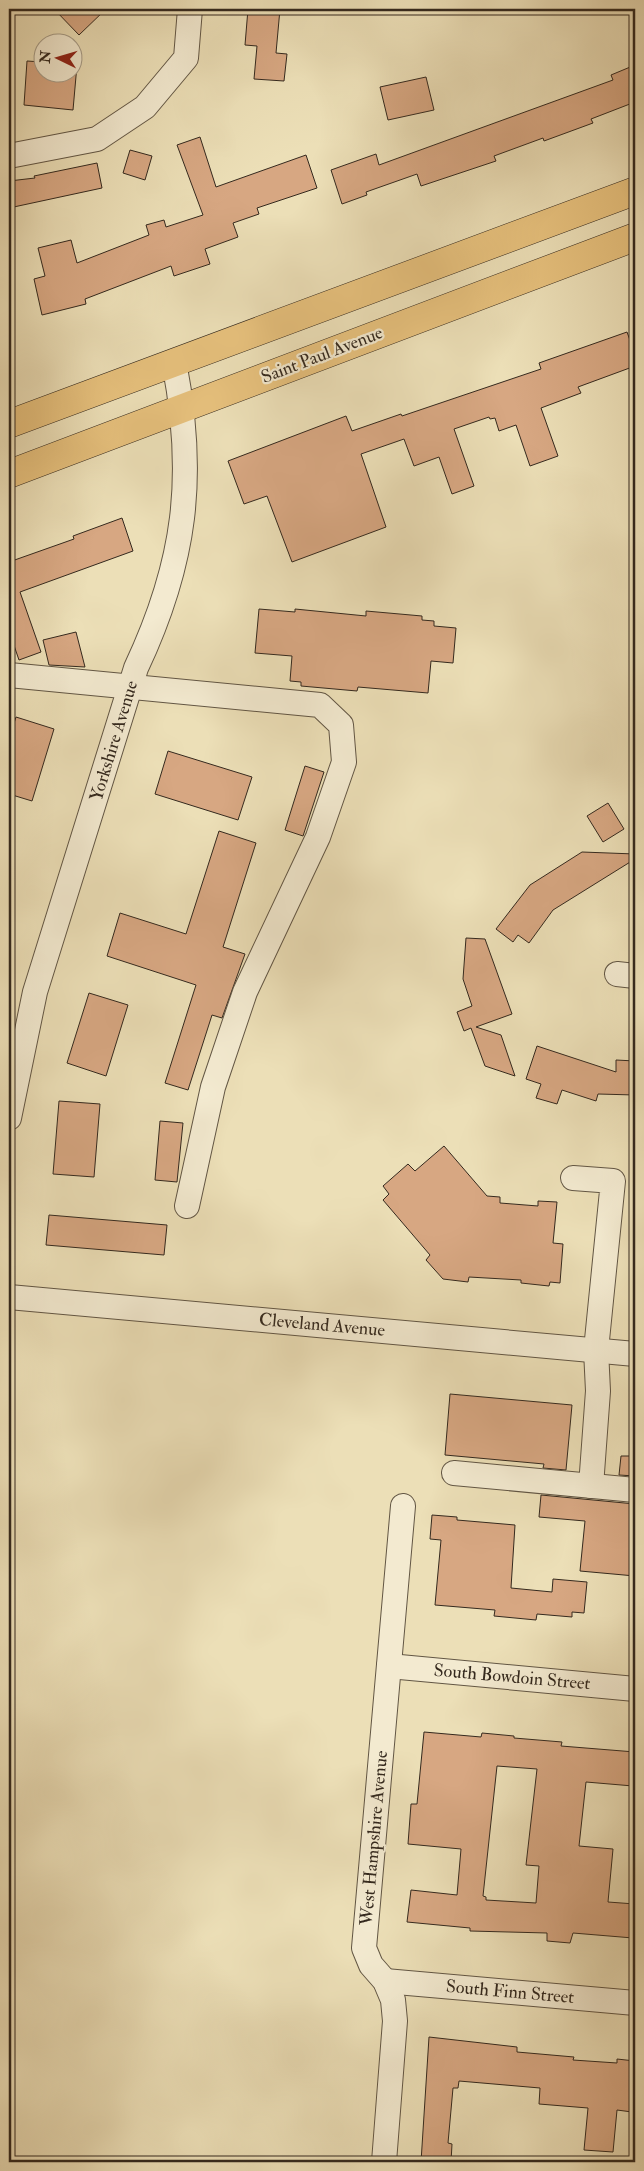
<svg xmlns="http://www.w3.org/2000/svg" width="644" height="2171" viewBox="0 0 644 2171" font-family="'IM FELL Double Pica',serif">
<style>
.building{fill:#d7a782;stroke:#34291e;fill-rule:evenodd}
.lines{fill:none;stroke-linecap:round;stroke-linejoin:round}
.minor-casing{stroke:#625644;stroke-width:26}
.major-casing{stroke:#34291e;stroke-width:29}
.minor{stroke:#f3ead0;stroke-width:24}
.major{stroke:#e6c07c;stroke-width:28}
.labels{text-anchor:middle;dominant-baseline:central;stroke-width:4.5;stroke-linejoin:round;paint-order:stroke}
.street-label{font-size:18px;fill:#34291e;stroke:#f3ead0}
</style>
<rect width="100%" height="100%" fill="#ecdfb7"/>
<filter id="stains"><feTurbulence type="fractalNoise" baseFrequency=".004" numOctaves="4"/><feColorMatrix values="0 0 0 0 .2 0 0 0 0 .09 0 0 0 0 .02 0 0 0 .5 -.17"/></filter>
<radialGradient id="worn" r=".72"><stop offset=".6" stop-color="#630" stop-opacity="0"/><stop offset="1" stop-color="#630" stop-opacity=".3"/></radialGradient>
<g class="building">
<path d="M 54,9 L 106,9 L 79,35 Z"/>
<path d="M 248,9 L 280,9 L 276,53 L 287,54 L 284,81 L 254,79 L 257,46 L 245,45 Z"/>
<path d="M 27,61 L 42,62 L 42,72 L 72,72 L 72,65 L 77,65 L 73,110 L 24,105 Z"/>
<path d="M 635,65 L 635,102 L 591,119 L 593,123 L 544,141 L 543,138 L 494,156 L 496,161 L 421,186 L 417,174 L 366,192 L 367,195 L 342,204 L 331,170 L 376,154 L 379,165 L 613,80 L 611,75 Z"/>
<path d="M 426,77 L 434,110 L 388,120 L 380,87 Z"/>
<path d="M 200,137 L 216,187 L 306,155 L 317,188 L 257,208 L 259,214 L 233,223 L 238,237 L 205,249 L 210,264 L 174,276 L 171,266 L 85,299 L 86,304 L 42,315 L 34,279 L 45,276 L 38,248 L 71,240 L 77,263 L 149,235 L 146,225 L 164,220 L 166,227 L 203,215 L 177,145 Z"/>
<path d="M 130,150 L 152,156 L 145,180 L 123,173 Z"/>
<path d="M 97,163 L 102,188 L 9,208 L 9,181 L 35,178 L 34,176 Z"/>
<path d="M 627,332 L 635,354 L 635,366 L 578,387 L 581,393 L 541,408 L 558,456 L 530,466 L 516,425 L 499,431 L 495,418 L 490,419 L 489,417 L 454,429 L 474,486 L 452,494 L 439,457 L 414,466 L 404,439 L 361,454 L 386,527 L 292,562 L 267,496 L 244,504 L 228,461 L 346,416 L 352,431 L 401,414 L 402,416 L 541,369 L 539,363 Z"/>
<path d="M 122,518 L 133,551 L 20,592 L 41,652 L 19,660 L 9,631 L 9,562 L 74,539 L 73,536 Z"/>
<path d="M 259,609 L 295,612 L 295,609 L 366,616 L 366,611 L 422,616 L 422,620 L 434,621 L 434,626 L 456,628 L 453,663 L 431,661 L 428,693 L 358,687 L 357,691 L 301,686 L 301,682 L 290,681 L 292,656 L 255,653 Z"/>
<path d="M 76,632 L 85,667 L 49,665 L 43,640 Z"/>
<path d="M 16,717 L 54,729 L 32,801 L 9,794 L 9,739 Z"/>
<path d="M 168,751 L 252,777 L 238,820 L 155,794 Z"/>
<path d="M 305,766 L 324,772 L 303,836 L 285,830 Z"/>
<path d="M 608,803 L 624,829 L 603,842 L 587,816 Z"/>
<path d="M 219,831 L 256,843 L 223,947 L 245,954 L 222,1018 L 212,1015 L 188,1090 L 165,1083 L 196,985 L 107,956 L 120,913 L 186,934 Z"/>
<path d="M 582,852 L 635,854 L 635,859 L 553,910 L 529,943 L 518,935 L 513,942 L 496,929 L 530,885 Z"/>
<path d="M 466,938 L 485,939 L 512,1014 L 476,1027 L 501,1035 L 515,1076 L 485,1066 L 471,1028 L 464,1031 L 457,1012 L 472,1006 L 463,979 Z"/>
<path d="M 89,993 L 128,1005 L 106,1076 L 67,1063 Z"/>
<path d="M 537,1046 L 616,1072 L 616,1060 L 635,1061 L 635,1095 L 598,1094 L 596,1101 L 562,1090 L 557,1104 L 536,1098 L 541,1084 L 526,1079 Z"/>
<path d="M 59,1101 L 100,1104 L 94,1177 L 53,1174 Z"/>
<path d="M 160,1121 L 183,1123 L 177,1182 L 155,1180 Z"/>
<path d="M 444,1146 L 487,1196 L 500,1197 L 500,1203 L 538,1206 L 538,1201 L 557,1202 L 553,1243 L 563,1244 L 560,1283 L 550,1282 L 549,1286 L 521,1283 L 521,1280 L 469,1277 L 468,1282 L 443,1279 L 426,1260 L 430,1255 L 383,1200 L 389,1194 L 383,1186 L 408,1164 L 415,1171 Z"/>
<path d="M 49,1215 L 167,1225 L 164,1255 L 46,1245 Z"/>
<path d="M 450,1394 L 572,1405 L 566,1470 L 543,1468 L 544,1464 L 445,1455 Z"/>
<path d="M 621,1456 L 635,1456 L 635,1476 L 619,1475 Z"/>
<path d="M 541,1495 L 635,1504 L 635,1576 L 580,1571 L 585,1521 L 539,1517 Z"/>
<path d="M 432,1515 L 457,1517 L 457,1520 L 515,1525 L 511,1588 L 552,1592 L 553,1579 L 587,1582 L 584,1613 L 572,1612 L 572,1617 L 537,1614 L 536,1620 L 494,1616 L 495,1610 L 435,1605 L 441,1540 L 430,1539 Z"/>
<path d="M 424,1732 L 481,1737 L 482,1733 L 514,1736 L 514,1738 L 562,1742 L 561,1746 L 635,1752 L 633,1786 L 586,1782 L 579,1846 L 613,1849 L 608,1902 L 635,1904 L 633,1938 L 573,1933 L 570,1943 L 547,1941 L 547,1933 L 470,1931 L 470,1928 L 407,1922 L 411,1890 L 457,1895 L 461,1849 L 408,1844 L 411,1804 L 417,1804 ZM 497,1766 L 537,1769 L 526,1865 L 539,1866 L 536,1903 L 486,1900 L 486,1897 L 483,1896 Z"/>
<path d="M 429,2037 L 517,2047 L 517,2052 L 574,2057 L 573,2060 L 617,2063 L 617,2059 L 635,2061 L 635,2097 L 633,2096 L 632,2112 L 617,2110 L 613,2152 L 584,2150 L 588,2108 L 539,2104 L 540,2088 L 459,2081 L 458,2088 L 453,2088 L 448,2143 L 452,2144 L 451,2162 L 421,2162 Z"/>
</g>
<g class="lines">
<g class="minor-casing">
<g id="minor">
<path d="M 9,156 L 97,139 L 145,107 L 186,58 L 190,9"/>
<path d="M 9,675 L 320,705 L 341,725 L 344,762 L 318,837 L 245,992 L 213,1087 L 187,1206"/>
<path d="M 617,974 L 635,976"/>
<path d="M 9,1118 L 35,992 L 136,668 C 186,562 196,476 174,362"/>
<path d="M 573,1178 L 613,1181 L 596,1350 L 598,1391 L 591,1486"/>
<path d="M 9,1297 L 635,1354"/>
<path d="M 454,1473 L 635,1490"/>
<path d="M 389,1666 L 635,1689"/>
<path d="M 385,1981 L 635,2003"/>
<path d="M 384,2162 L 395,2021 L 393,2000 L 385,1981 L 371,1965 L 364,1948 L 403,1506"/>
</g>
</g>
<g class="major-casing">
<g id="major">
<path d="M 9,424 L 635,191"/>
<path d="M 9,474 L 635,237"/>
</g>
</g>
<use href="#minor" class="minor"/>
<use href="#major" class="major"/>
</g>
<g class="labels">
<g class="street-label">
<text transform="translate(322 355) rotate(-21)">Saint Paul Avenue</text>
<text transform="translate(114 741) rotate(-73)">Yorkshire Avenue</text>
<text transform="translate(322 1325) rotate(5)">Cleveland Avenue</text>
<text transform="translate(512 1677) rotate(5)">South Bowdoin Street</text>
<text transform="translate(374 1838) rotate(-85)">West Hampshire Avenue</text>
<text transform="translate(510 1992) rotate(5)">South Finn Street</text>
</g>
</g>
<rect width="644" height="2171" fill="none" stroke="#ecdfb7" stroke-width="30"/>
<rect x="10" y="10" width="624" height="2151" fill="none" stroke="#34291e" stroke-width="2.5"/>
<rect x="15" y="15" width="614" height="2141" fill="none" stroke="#34291e"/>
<g transform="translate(58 58) rotate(275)"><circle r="24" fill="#f3ead0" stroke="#a79d89"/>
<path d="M0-4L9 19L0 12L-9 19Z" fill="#8f2418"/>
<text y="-8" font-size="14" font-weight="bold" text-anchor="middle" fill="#34291e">N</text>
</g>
<rect width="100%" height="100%" filter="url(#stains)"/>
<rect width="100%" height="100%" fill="url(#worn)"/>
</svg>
